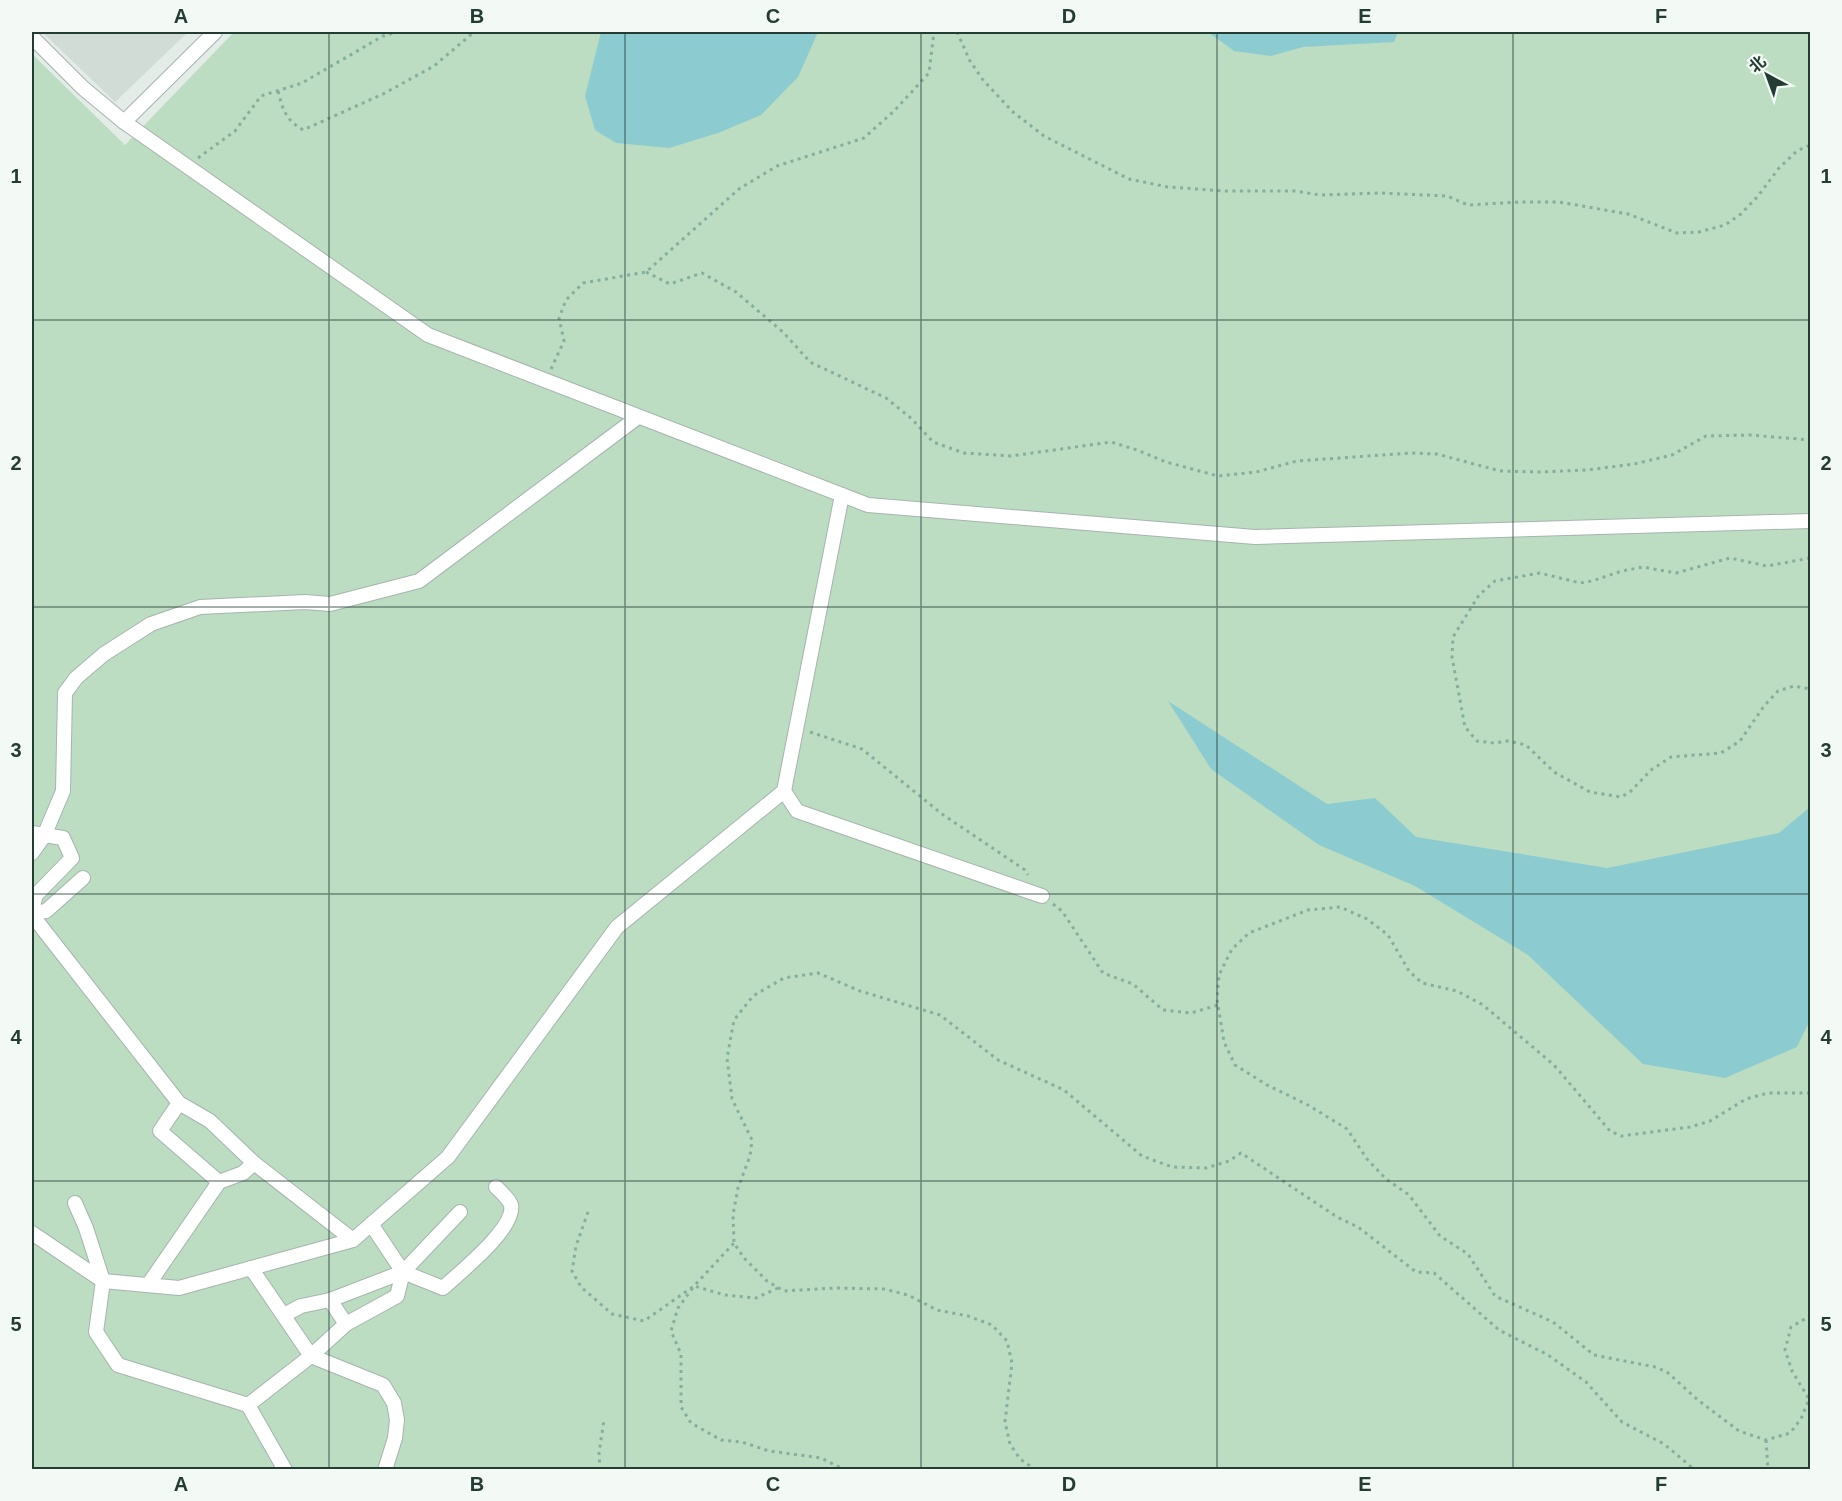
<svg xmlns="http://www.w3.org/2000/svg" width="1842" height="1501" viewBox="0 0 1842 1501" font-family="Arial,'Noto Sans SC',sans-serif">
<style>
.built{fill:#d1dcd6}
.green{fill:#bcddc2}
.water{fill:#8ccbd0}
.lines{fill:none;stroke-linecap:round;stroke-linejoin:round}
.street-casing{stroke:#a6b4ae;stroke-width:16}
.path{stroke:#84af9e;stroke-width:3;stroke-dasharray:3 4.5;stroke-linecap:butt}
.street{stroke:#fff;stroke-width:14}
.grid{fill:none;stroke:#233d34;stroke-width:1.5;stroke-opacity:0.55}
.neatline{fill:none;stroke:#233d34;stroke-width:2}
.grid-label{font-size:20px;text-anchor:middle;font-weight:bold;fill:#233d34}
</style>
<rect width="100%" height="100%" fill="#e3ece7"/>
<path class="built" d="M 42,32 L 188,32 L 115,102 Z"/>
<path class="green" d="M 234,32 L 1810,32 L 1810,1469 L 32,1469 L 32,54 L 125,145 Z"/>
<g class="water">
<path d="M 601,32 L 818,32 L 798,77 L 761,115 L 718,133 L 669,148 L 616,143 L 595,130 L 585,96 Z"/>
<path d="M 1208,32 L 1398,32 L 1394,42 L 1303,47 L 1271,56 L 1234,51 Z"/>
<path d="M 1168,701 L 1327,804 L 1375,798 L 1416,837 L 1607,868 L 1779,833 L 1810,807 L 1810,1020 L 1797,1047 L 1725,1078 L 1643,1064 L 1528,955 L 1415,886 L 1319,845 L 1211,769 Z"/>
</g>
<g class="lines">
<g class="street-casing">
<g id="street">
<path d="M 32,37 L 83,88 L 124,122 L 428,335 L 868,505 L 1255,537 L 1810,521"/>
<path d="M 124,122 L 215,32"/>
<path d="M 784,791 L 797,811 L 1042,896"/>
<path d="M 32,833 L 63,838 L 72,858 L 36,895 L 32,909"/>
<path d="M 32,853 L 44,836 L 63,791 L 65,693 L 76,678 L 104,654 L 151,624 L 200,607 L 305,602 L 330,604 L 419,581 L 638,417"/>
<path d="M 32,913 L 46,911 L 83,878"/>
<path d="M 32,915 L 179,1103 L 210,1121 L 254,1163 L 353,1240"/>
<path d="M 179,1103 L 160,1131 L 219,1182"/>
<path d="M 75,1203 L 86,1228 L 103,1281 L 96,1332 L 118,1365 L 248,1405 L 285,1470"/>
<path d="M 32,1233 L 103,1281 L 179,1288 L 353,1240 L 448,1157 L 617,927 L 784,791 L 842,495"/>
<path d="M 251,1268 L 311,1356 L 383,1385 L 394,1403 L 397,1420 L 395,1438 L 385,1470"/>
<path d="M 403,1272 L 443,1288 C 460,1272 516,1228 511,1205 C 509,1199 501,1192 496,1187"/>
<path d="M 148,1285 L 219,1182 L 243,1173 L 254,1163"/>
<path d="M 330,1300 L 346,1324"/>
<path d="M 284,1315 L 301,1306 L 330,1300 L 403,1272 L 460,1212"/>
<path d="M 248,1405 L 311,1356 L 346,1324 L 397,1296 L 403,1272 L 371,1224"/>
</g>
</g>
<g class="path">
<path d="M 957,32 L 970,61 L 983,80 L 1013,112 L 1044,136 L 1129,179 L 1168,187 L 1225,191 L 1295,191 L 1320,195 L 1380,193 L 1447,196 L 1468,205 L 1521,202 L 1559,202 L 1628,214 L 1677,233 L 1699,232 L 1725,225 L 1741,214 L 1758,196 L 1779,168 L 1797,151 L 1810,145"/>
<path d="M 278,91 C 283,110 285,119 303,130 L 383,94 L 434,66 L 474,32"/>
<path d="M 198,158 L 235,131 L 261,96 L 302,83 L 383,36 L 397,32"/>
<path d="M 646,272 L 670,284 L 702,273 L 736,292 L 784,333 L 810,362 L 886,398 L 912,419 L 933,442 L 964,453 L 1011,456 L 1111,442 L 1137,450 L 1166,462 L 1218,476 L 1256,472 L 1297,461 L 1411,453 L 1437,454 L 1500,471 L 1539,472 L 1587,470 L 1634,464 L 1672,455 L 1706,436 L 1750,435 L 1810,440"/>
<path d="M 551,369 L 564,341 L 559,318 L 566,300 L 583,283 L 646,272 L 739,189 L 777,166 L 864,138 L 894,111 L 929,73 L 934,32"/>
<path d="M 1810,558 L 1767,566 L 1730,558 L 1676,573 L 1643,567 L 1622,571 L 1592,581 L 1580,583 L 1540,573 L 1495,581 L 1479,595 L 1453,637 L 1452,657 L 1465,727 L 1477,741 L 1494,743 L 1508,741 L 1526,745 L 1554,772 L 1590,792 L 1621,797 L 1630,792 L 1651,770 L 1671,757 L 1721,753 L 1740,741 L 1764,706 L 1778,691 L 1794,686 L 1810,689"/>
<path d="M 810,732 L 862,749 L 942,814 L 1025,870 L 1028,875"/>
<path d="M 1053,904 L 1062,911 L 1103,973 L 1133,984 L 1163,1010 L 1191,1013 L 1218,1005"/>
<path d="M 1810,1093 L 1768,1093 L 1746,1099 L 1710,1121 L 1690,1127 L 1621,1136 L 1610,1131 L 1554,1065 L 1483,1005 L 1457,991 L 1422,983 L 1409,971 L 1388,935 L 1367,919 L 1340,907 L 1308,910 L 1249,933 L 1232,949 L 1219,975 L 1217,999 L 1224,1042 L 1235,1065 L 1267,1085 L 1308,1105 L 1347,1129 L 1367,1159 L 1386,1179 L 1409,1195 L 1440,1236 L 1468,1254 L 1495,1296 L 1553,1322 L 1594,1355 L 1655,1367 L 1667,1372 L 1698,1400 L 1739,1431 L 1766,1440 L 1790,1433 L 1801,1419 L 1809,1399 L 1792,1371 L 1785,1350 L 1791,1327 L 1810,1316"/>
<path d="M 588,1212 L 576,1246 L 572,1271 L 581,1287 L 612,1314 L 644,1321 L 694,1286 L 734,1243"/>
<path d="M 778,1288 L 756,1298 L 725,1295 L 694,1286 L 678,1308 L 671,1331 L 681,1354 L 681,1407 L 691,1423 L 721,1440 L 742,1442 L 769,1451 L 821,1458 L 845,1470"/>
<path d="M 1766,1440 L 1768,1470"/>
<path d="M 600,1470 L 599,1453 L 604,1420"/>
<path d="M 1036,1470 L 1020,1459 L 1010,1444 L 1005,1422 L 1012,1363 L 1007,1341 L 992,1325 L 968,1316 L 937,1310 L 908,1295 L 884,1289 L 835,1288 L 784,1291 L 767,1281 L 744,1258 L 734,1243 L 733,1215 L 738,1188 L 750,1156 L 752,1140 L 732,1099 L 727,1058 L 734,1020 L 753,996 L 784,978 L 818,973 L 860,991 L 940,1015 L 998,1060 L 1064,1090 L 1142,1156 L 1172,1167 L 1206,1168 L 1229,1161 L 1241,1153 L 1337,1217 L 1358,1227 L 1416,1272 L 1434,1273 L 1499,1330 L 1548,1355 L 1586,1382 L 1622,1422 L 1664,1444 L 1695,1470"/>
</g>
<use href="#street" class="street"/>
</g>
<path class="grid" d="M 329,32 L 329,1470M 625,32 L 625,1470M 921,32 L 921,1470M 1217,32 L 1217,1470M 1513,32 L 1513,1470M 32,320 L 1810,320M 32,607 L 1810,607M 32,894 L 1810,894M 32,1181 L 1810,1181"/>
<rect width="1842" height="1501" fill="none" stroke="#f3f9f5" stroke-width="66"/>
<g transform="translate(1767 75) rotate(319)" stroke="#f3f9f5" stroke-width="4.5" paint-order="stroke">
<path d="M0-4.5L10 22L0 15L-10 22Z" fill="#233d34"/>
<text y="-9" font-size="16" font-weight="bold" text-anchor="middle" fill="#233d34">北</text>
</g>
<rect x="33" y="33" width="1776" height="1435" class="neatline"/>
<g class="grid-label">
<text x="181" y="23">A</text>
<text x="477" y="23">B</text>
<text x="773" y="23">C</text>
<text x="1069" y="23">D</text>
<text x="1365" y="23">E</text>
<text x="1661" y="23">F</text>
<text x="16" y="183">1</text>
<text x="1826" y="183">1</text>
<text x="16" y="470">2</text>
<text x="1826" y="470">2</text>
<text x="16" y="757">3</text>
<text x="1826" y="757">3</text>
<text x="16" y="1044">4</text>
<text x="1826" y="1044">4</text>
<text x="16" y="1331">5</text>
<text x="1826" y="1331">5</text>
<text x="181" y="1491">A</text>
<text x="477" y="1491">B</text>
<text x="773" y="1491">C</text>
<text x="1069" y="1491">D</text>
<text x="1365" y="1491">E</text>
<text x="1661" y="1491">F</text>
</g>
</svg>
